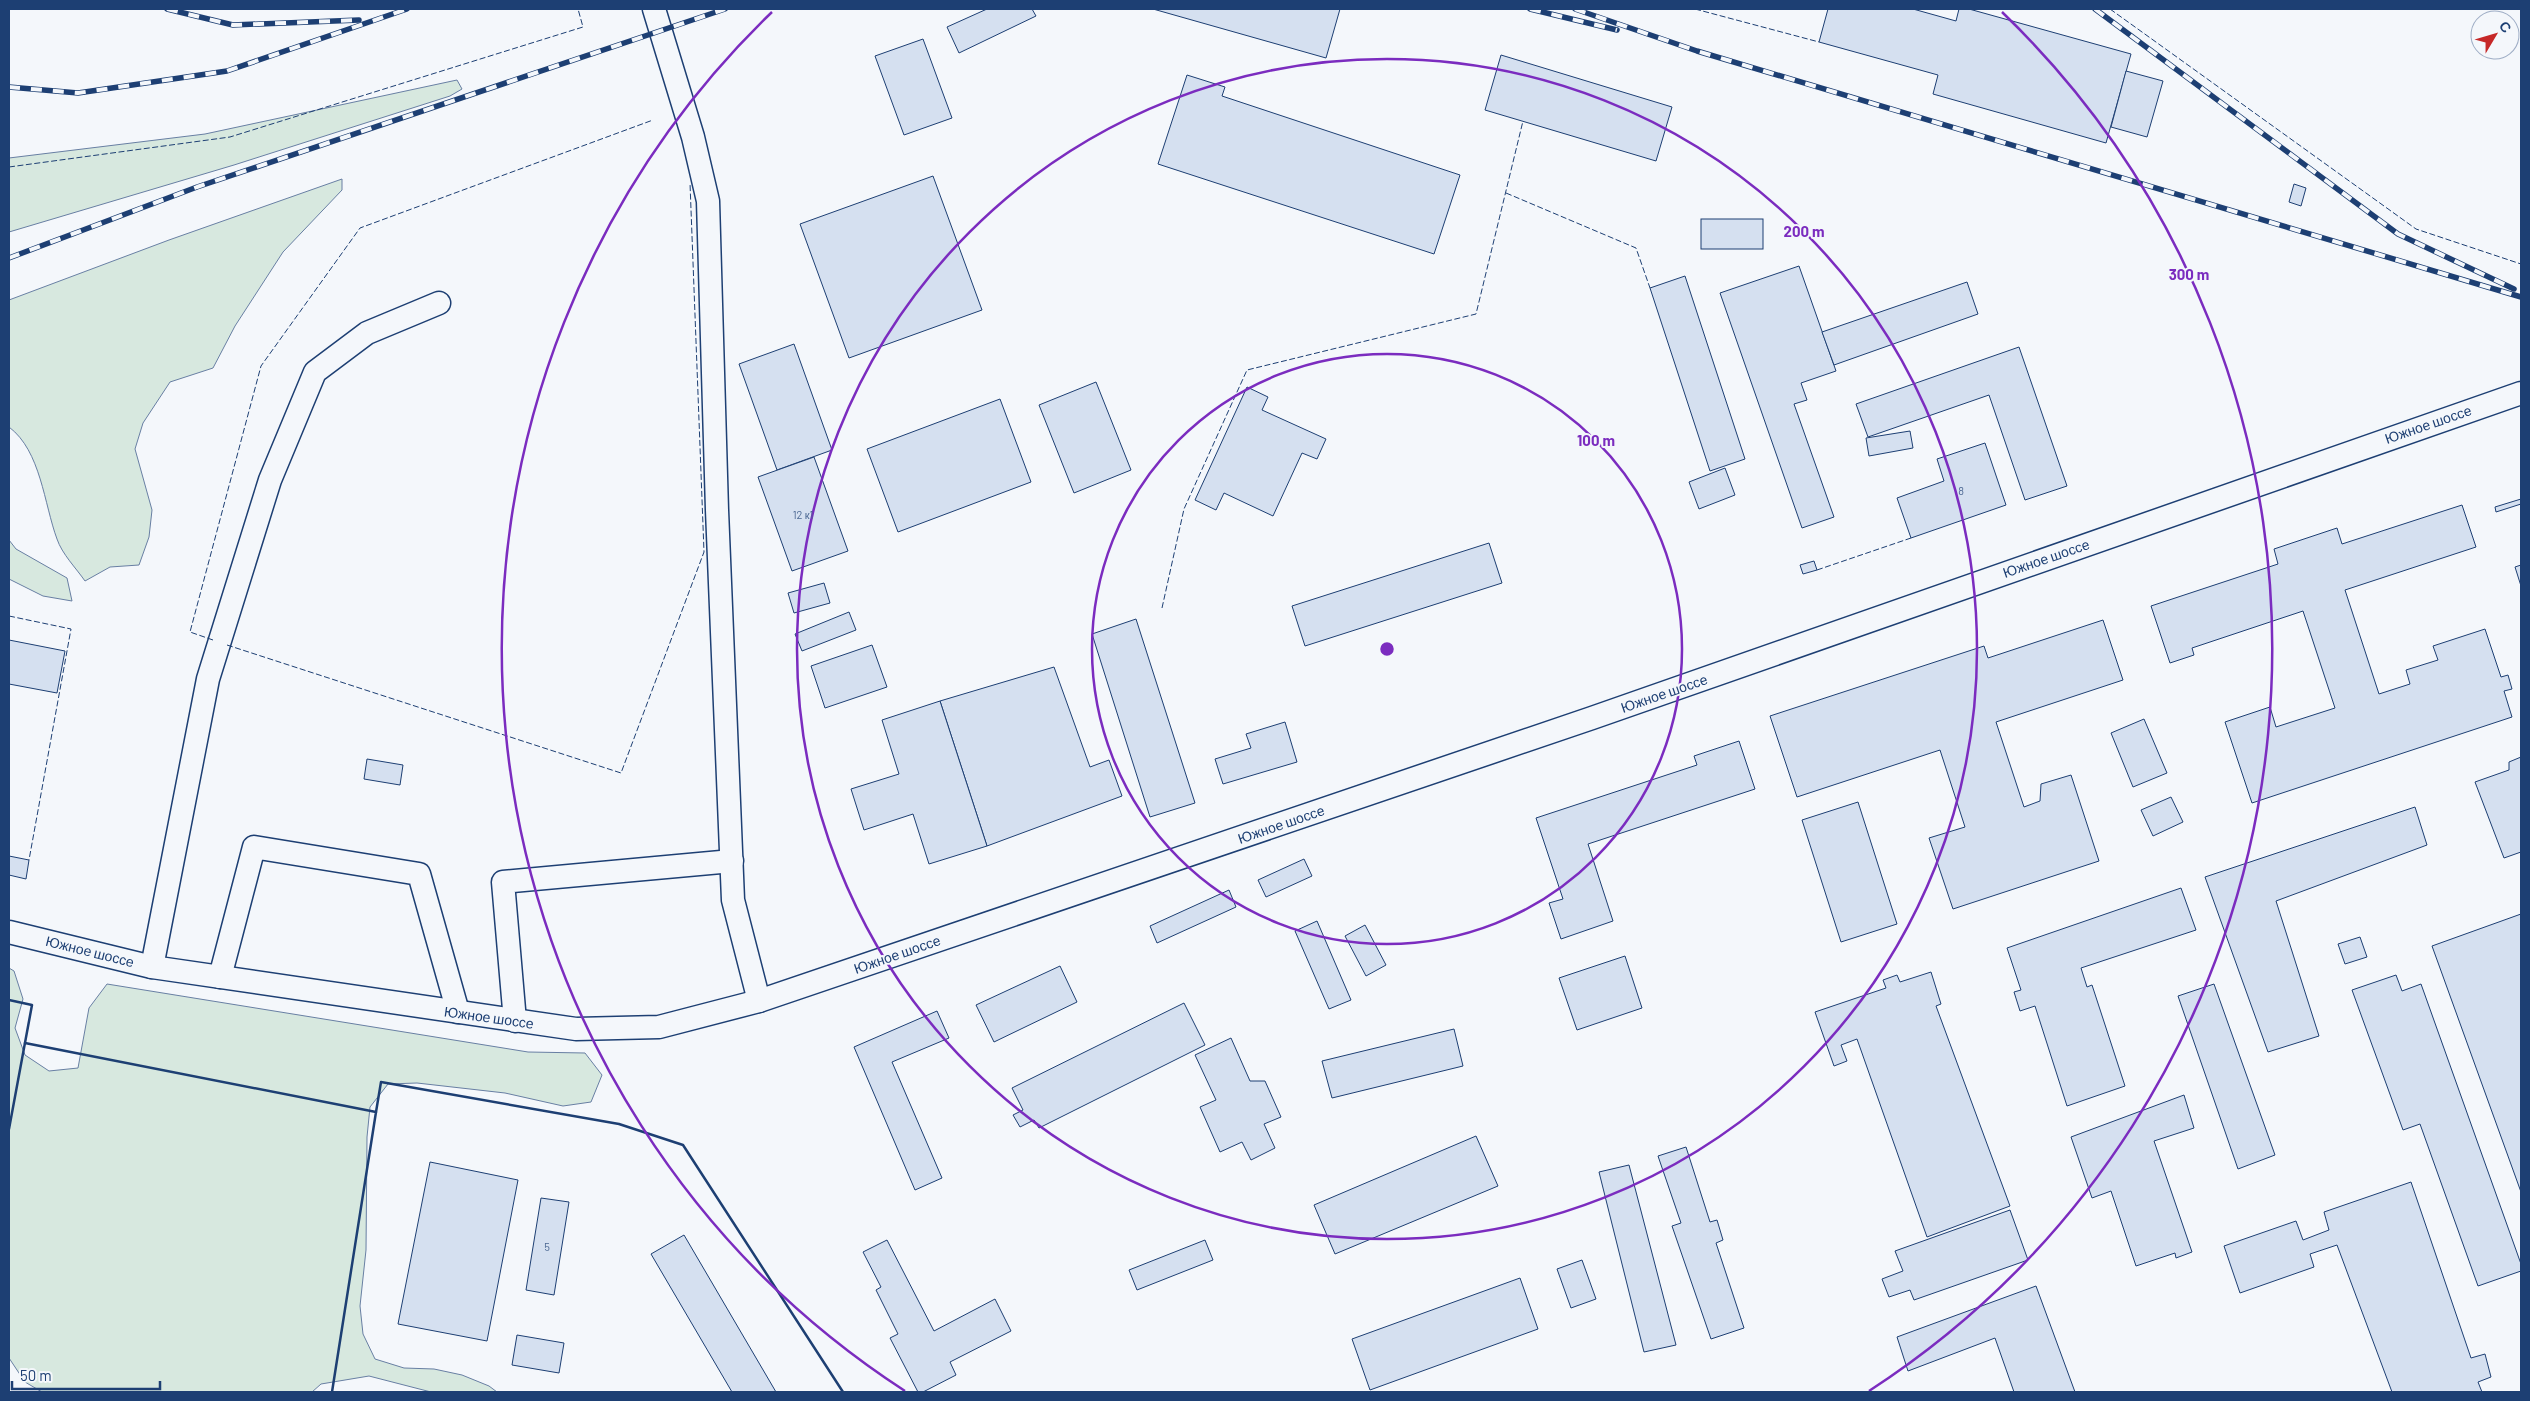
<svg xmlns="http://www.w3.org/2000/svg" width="2530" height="1401" viewBox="0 0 2530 1401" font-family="Barlow,sans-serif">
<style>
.green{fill:#d7e8df;stroke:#687fa3}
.building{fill:#d5e0f0;stroke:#1d3f73}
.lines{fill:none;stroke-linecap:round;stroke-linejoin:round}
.minor-casing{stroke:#1d3f73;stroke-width:25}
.minor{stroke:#f4f7fb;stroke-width:22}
.rail-casing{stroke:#1d3f73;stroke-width:5.5}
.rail{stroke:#f4f7fb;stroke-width:4;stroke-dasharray:11;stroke-linecap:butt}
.fence{stroke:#1d3f73;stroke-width:1;stroke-dasharray:6 2.5;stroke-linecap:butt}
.wall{stroke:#1d3f73;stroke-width:2.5}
.ring{fill:none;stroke:#7b2cbf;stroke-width:2.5}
.labels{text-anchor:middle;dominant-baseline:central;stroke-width:4;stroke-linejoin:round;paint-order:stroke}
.number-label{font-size:11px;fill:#4b6792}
.street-label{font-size:14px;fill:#1d3f73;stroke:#f4f7fb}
.centre{fill:#7b2cbf;stroke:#f4f7fb;stroke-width:2.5}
.ring-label{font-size:15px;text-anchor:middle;font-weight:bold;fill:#7b2cbf;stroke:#f4f7fb;stroke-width:4;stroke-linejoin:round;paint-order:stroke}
</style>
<rect width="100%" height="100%" fill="#f4f7fb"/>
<g class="green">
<path d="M 457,80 L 462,89 L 450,96 L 234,165 L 9,232 L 9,158 L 205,134 Z"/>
<path d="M 342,179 L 342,190 L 283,252 L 235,326 L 213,368 L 170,382 L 143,423 L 135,449 L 152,510 L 149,537 L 139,565 L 110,567 L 85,581 C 76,568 62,554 57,539 C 44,504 41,451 9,427 L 9,300 L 169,240 Z"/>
<path d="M 9,540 L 16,549 L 67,578 L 72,601 L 43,596 L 9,579 Z"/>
<path d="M 9,968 L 14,971 L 23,999 L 15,1028 L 25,1055 L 49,1071 L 78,1068 L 89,1008 L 107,984 L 528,1052 L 585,1053 L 602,1075 L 591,1102 L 563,1106 L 505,1093 L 417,1083 L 388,1084 L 370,1107 L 367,1137 L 366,1250 L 360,1306 L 363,1334 L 375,1359 L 404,1368 L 434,1369 L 462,1375 L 489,1386 L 497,1392 L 431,1392 L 369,1376 L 321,1384 L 312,1392 L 42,1392 L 25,1382 L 9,1358 Z"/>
</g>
<g class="building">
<path d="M 987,9 L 1032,9 L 1036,16 L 959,53 L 947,27 Z"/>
<path d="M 1153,9 L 1340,9 L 1326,58 Z"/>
<path d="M 1828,9 L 1913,9 L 1956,21 L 1959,9 L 1969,9 L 2131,54 L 2106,143 L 1933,94 L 1938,75 L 1819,42 Z"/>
<path d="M 923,39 L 952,118 L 904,135 L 875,56 Z"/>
<path d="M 1501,55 L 1672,107 L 1656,161 L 1485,110 Z"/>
<path d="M 2126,71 L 2163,81 L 2147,137 L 2111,127 Z"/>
<path d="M 1187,75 L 1225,87 L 1222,96 L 1460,175 L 1434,254 L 1158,164 Z"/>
<path d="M 933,176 L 982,310 L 849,358 L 800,224 Z"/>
<path d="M 2294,184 L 2306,188 L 2301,206 L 2289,202 Z"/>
<rect x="1701" y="219" width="62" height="30"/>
<path d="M 1799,266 L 1836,371 L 1801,383 L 1807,400 L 1794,404 L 1834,517 L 1802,528 L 1720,293 Z"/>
<path d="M 1685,276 L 1745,459 L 1710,471 L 1650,288 Z"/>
<path d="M 1967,282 L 1978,314 L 1834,365 L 1822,332 Z"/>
<path d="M 794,344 L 832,450 L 777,470 L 739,364 Z"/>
<path d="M 2019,347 L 2067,486 L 2025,500 L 1989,395 L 1868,437 L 1856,404 Z"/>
<path d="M 1096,382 L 1131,470 L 1074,493 L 1039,405 Z"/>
<path d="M 1247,387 L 1268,397 L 1262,410 L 1326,439 L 1317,459 L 1302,453 L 1273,516 L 1224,493 L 1216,510 L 1195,500 Z"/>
<path d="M 1000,399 L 1031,482 L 898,532 L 867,449 Z"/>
<path d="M 1910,431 L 1913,448 L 1869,456 L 1866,438 Z"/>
<path d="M 1985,443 L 2006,505 L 1911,538 L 1897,498 L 1944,481 L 1937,459 Z"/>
<path d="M 814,457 L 848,551 L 792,571 L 758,477 Z"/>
<path d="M 1725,468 L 1735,495 L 1699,509 L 1689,482 Z"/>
<path d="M 2521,499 L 2521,504 L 2496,512 L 2495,507 Z"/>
<path d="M 2462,505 L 2476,547 L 2345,590 L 2379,694 L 2410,684 L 2406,670 L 2438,660 L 2433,646 L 2485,629 L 2501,677 L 2508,675 L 2512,689 L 2504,691 L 2512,717 L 2252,803 L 2225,722 L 2270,707 L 2276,727 L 2335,708 L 2303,611 L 2192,648 L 2194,655 L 2170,663 L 2151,606 L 2278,564 L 2274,549 L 2337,528 L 2342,544 Z"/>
<path d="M 1489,543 L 1502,583 L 1305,646 L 1292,606 Z"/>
<path d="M 1814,561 L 1817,570 L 1803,574 L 1800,565 Z"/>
<path d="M 2521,565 L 2521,586 L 2515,567 Z"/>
<path d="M 824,583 L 830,603 L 794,613 L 788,593 Z"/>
<path d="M 849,612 L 856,630 L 802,651 L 795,634 Z"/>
<path d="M 1136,619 L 1195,803 L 1150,817 L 1092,634 Z"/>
<path d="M 2103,620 L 2123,680 L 1996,722 L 2024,807 L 2040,801 L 2041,784 L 2071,775 L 2099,861 L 1953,909 L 1929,838 L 1965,827 L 1940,750 L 1797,797 L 1770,716 L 1984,646 L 1988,658 Z"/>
<path d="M 9,640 L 65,651 L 57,693 L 9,684 Z"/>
<path d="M 872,645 L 887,687 L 825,708 L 811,666 Z"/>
<path d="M 1054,667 L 1090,767 L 1109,760 L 1122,796 L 987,846 L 940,701 Z"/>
<path d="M 940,701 L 987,846 L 929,864 L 913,814 L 864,830 L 851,789 L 899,774 L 882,720 Z"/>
<path d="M 2144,719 L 2167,773 L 2133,787 L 2111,733 Z"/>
<path d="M 1285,722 L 1297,762 L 1223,784 L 1215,759 L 1251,748 L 1246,734 Z"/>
<path d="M 1739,741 L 1755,789 L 1588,844 L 1613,921 L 1561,939 L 1549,903 L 1563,899 L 1536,818 L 1697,765 L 1694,756 Z"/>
<path d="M 2521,757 L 2521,852 L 2504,858 L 2475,782 L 2509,770 L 2509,762 Z"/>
<path d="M 367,759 L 403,765 L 400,785 L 364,779 Z"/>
<path d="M 2171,797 L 2183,822 L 2153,836 L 2141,810 Z"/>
<path d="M 1858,802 L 1897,924 L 1841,942 L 1802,820 Z"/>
<path d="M 2415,807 L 2427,845 L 2276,901 L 2319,1036 L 2268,1052 L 2205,877 Z"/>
<path d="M 9,856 L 29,860 L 26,879 L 9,875 Z"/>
<path d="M 1304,859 L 1312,876 L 1266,897 L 1258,880 Z"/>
<path d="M 2181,888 L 2196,930 L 2081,968 L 2087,987 L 2092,985 L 2125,1086 L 2067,1106 L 2035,1006 L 2020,1011 L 2014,992 L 2021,990 L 2007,948 Z"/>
<path d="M 1229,890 L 1236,907 L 1157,943 L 1150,926 Z"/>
<path d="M 2521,914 L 2521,1192 L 2432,946 Z"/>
<path d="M 1317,921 L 1351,1000 L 1329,1009 L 1295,931 Z"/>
<path d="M 1365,925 L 1386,965 L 1366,976 L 1345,936 Z"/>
<path d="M 2360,937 L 2367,957 L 2345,964 L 2338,944 Z"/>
<path d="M 1625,956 L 1642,1008 L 1577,1030 L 1559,978 Z"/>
<path d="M 1060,966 L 1077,1002 L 994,1042 L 976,1005 Z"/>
<path d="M 1931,972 L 1941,1004 L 1936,1006 L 2010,1206 L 1927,1237 L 1857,1039 L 1841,1045 L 1847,1061 L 1834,1066 L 1815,1012 L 1886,988 L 1883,980 L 1897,975 L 1900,982 Z"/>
<path d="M 2396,975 L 2402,991 L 2421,984 L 2521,1264 L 2521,1271 L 2478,1286 L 2420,1124 L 2403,1130 L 2352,990 Z"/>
<path d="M 2214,984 L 2275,1155 L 2238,1169 L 2178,996 Z"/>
<path d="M 1184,1003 L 1205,1045 L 1039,1128 L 1034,1120 L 1020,1127 L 1013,1115 L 1023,1110 L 1012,1088 Z"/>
<path d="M 937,1011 L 949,1038 L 892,1062 L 942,1178 L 915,1190 L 854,1047 Z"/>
<path d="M 1454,1029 L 1463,1066 L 1332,1098 L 1322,1061 Z"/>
<path d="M 1231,1038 L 1250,1081 L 1265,1081 L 1281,1117 L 1264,1124 L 1275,1148 L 1251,1160 L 1242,1142 L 1220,1152 L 1200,1107 L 1216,1100 L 1195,1055 Z"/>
<path d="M 2184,1095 L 2194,1128 L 2154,1141 L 2192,1252 L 2176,1258 L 2175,1253 L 2136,1266 L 2111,1191 L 2092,1198 L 2071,1137 Z"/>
<path d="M 1476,1136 L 1498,1186 L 1335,1254 L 1314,1205 Z"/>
<path d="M 1686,1147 L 1710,1222 L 1717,1220 L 1723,1240 L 1716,1243 L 1744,1328 L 1711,1339 L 1672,1226 L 1681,1223 L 1658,1156 Z"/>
<path d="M 430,1162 L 518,1180 L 487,1341 L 398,1324 Z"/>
<path d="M 1629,1165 L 1676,1345 L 1644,1352 L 1599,1172 Z"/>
<path d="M 2411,1182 L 2471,1358 L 2485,1354 L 2491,1377 L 2478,1382 L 2482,1392 L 2392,1392 L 2337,1245 L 2310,1254 L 2314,1267 L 2240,1293 L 2224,1246 L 2296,1221 L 2303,1240 L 2329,1230 L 2324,1212 Z"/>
<path d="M 541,1198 L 569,1202 L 554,1295 L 526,1290 Z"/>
<path d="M 2010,1210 L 2028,1260 L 1914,1300 L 1910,1290 L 1889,1297 L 1882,1279 L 1903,1271 L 1895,1251 Z"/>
<path d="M 684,1235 L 776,1392 L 732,1392 L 651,1254 Z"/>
<path d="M 887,1240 L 934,1331 L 995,1299 L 1011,1331 L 950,1362 L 956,1375 L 923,1392 L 918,1392 L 890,1338 L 898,1334 L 876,1290 L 881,1287 L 863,1252 Z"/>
<path d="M 1205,1240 L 1213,1260 L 1137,1290 L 1129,1270 Z"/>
<path d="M 1582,1260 L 1596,1299 L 1571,1308 L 1557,1269 Z"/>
<path d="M 1520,1278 L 1538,1329 L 1370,1390 L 1352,1339 Z"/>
<path d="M 2036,1286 L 2075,1392 L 2014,1392 L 1995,1338 L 1908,1371 L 1897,1337 Z"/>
<path d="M 517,1335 L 564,1343 L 559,1373 L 512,1365 Z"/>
</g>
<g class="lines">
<g class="minor-casing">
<g id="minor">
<path d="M 654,9 L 693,137 L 708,201 L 717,510 L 733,900 L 759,1001"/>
<path d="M 9,932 L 152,967 L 576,1029 L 659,1027 L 759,1001 L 1592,718 L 2521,393"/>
<path d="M 152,967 L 208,679 L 270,480 L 315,372 L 367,333 L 439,303"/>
<path d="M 220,977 L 254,847 L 419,874 L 458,1012"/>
<path d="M 515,1021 L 503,882 L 732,861"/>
</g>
</g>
<use href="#minor" class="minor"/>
<g class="rail-casing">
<g id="rail">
<path d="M 167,9 L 233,25 L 359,20"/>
<path d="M 1530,9 L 1617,30"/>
<path d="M 1575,9 L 1697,51 L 2521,297"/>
<path d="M 2095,9 L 2398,234 L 2514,289"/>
<path d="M 9,87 L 78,93 L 227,71 L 407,9"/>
<path d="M 9,258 L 197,187 L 725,9"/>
</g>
</g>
<use href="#rail" class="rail"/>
<g class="fence">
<path d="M 1695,9 L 1819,42"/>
<path d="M 2110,9 L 2416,229 L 2521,264"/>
<path d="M 9,167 L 230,137 L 583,27 L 578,9"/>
<path d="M 1506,193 L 1636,248 L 1650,288"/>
<path d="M 1817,570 L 1911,538"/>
<path d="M 1162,608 L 1184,509 L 1247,370 L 1476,314 L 1523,121"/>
<path d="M 9,616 L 71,629 L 29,860"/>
<path d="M 213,640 L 190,632 L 261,366 L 360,228 L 653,120"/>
<path d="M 227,645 L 621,773 L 704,552 L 690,183"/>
</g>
<g class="wall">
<path d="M 9,1000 L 32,1005 L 9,1129"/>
<path d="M 25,1043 L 376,1112 L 332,1392"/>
<path d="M 376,1112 L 381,1082 L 619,1124 L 683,1145 L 843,1392"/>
</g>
</g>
<g class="ring">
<circle cx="1387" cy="649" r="295"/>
<circle cx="1387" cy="649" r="590"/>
<path d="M905 1391A885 885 0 0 1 772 12M2002 12A885 885 0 0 1 1869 1391"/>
</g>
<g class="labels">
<g class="number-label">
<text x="1961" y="490">8</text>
<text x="803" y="514">12 к1</text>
<text x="547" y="1246">5</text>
</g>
<g class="street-label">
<text transform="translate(2428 424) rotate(-19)">Южное шоссе</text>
<text transform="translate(2046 558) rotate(-19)">Южное шоссе</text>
<text transform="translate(1664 693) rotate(-19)">Южное шоссе</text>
<text transform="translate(1281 824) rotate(-19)">Южное шоссе</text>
<text transform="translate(90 951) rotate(14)">Южное шоссе</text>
<text transform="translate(897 954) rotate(-19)">Южное шоссе</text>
<text transform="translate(489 1017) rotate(8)">Южное шоссе</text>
</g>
</g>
<circle cx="1387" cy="649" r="8" class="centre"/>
<g class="ring-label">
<text x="1804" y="237">200 m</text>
<text x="2189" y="280">300 m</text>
<text x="1596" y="446">100 m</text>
</g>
<rect width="2530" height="1401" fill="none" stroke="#1d3f73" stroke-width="20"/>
<g transform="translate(2495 35) rotate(52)"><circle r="24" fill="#f4f7fb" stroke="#9eadc5"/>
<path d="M0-4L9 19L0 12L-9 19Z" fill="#c62828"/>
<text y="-8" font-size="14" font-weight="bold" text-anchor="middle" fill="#1d3f73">С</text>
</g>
<path d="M12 1381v8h148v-8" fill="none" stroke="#1d3f73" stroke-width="2.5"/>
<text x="20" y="1381" font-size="15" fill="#1d3f73" stroke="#f4f7fb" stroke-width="4" paint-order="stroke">50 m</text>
</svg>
